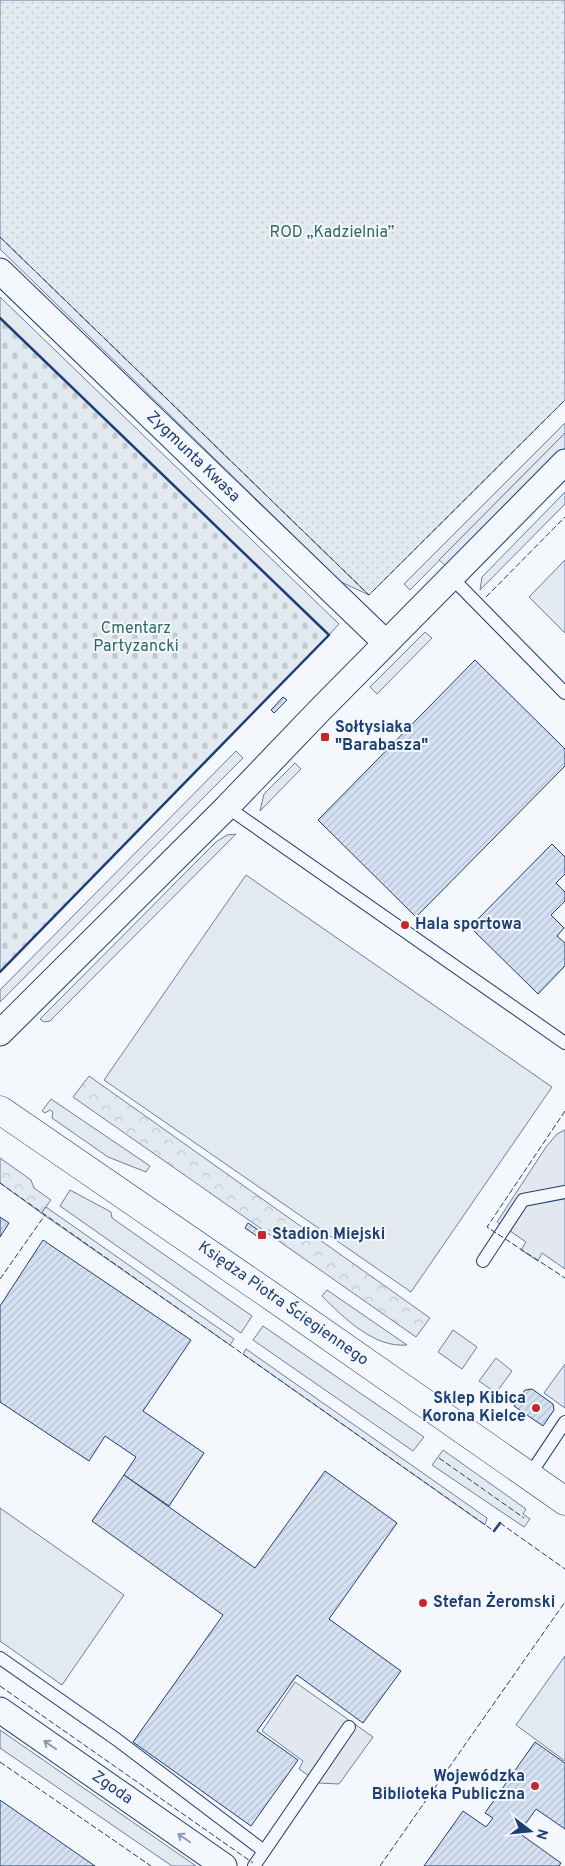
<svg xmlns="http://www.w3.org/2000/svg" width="565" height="1866" viewBox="0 0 565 1866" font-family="Overpass,sans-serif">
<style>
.grass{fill:#e3e9f0;stroke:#687fa3}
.forest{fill:url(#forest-crowns);stroke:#687fa3}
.cemetery{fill:url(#cemetery-stones);stroke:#687fa3}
.park{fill:url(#park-dots);stroke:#687fa3}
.parking{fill:#e3e8f0;stroke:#687fa3}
.building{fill:url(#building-hatch);stroke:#1d3f73}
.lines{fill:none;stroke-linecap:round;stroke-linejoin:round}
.service-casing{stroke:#1d3f73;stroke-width:14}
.minor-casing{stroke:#1d3f73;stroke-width:27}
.tertiary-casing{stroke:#1d3f73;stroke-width:29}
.service{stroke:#f4f7fb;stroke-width:12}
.minor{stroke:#f4f7fb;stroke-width:25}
.tertiary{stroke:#f4f7fb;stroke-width:28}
.fence{stroke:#1d3f73;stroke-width:1;stroke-dasharray:6 2.5;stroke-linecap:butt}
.wall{stroke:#1d3f73;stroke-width:2.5}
.oneway{stroke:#889bb7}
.poi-dot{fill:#c62828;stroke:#f4f7fb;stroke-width:2}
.labels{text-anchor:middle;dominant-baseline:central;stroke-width:4;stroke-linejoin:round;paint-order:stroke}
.park-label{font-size:16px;fill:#2c6c60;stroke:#f4f7fb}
.street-label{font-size:16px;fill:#1d3f73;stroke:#f4f7fb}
.poi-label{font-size:16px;font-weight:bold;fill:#1d3f73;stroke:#f4f7fb;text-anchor:start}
</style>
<defs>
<pattern id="forest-crowns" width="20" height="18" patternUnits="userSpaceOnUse" patternTransform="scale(1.25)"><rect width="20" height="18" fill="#e3e9f0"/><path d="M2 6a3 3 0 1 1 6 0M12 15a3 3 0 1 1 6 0" fill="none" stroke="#c2c9d1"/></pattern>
<pattern id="cemetery-stones" width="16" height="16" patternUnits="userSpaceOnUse" patternTransform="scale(1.25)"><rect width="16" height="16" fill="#e3e9f0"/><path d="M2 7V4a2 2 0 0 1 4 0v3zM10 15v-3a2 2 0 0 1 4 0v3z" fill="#c2c9d1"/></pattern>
<pattern id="park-dots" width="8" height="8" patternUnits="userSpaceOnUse" patternTransform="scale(1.25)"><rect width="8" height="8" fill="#e3e9f0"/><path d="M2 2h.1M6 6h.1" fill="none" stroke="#c2c9d1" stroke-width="1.8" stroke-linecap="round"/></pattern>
<pattern id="building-hatch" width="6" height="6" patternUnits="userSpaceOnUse" patternTransform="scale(1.25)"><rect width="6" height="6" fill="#d5e0f0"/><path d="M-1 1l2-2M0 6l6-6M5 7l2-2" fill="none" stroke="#b6c1d1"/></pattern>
</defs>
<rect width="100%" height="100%" fill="#f4f7fb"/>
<g class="grass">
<path d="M 0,237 L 369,595 L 341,582 L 0,249 Z"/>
<path d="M 0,297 L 339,624 L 329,635 L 0,318 Z"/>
<path d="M 565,423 L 565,433 L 410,590 L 404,584 Z"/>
<path d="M 565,492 L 565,504 L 480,590 L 482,577 Z"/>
<path d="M 565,560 L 565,633 L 529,597 Z"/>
<path d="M 425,632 L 432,638 L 377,694 L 370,687 Z"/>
<path d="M 236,751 L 243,758 L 0,1002 L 0,990 Z"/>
<path d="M 295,763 L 301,769 L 260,811 L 264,794 Z"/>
<path d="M 236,834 L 50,1021 L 44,1022 L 40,1019 L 216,842 L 227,835 Z"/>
<path d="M 246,875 L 552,1087 L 411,1292 L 104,1080 Z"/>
<path d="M 51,1099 L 150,1166 L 146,1172 L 108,1157 L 52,1118 L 53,1112 L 50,1110 L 45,1113 L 42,1111 Z"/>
<path d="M 70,1190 L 111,1212 L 112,1218 L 252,1316 L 241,1333 L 60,1206 Z"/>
<path d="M 46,1207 L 234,1339 L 230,1345 L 41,1213 Z"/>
<path d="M 327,1290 L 407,1345 C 374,1348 344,1318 322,1296 Z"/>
<path d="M 263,1326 L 424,1437 L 413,1451 L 253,1340 Z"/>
<path d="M 453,1330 L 477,1347 L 462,1369 L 438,1352 Z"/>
<path d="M 246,1349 L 487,1518 L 485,1525 L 243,1354 Z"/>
<path d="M 496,1358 L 512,1371 L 496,1393 L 479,1381 Z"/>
<path d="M 443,1450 L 526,1509 L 523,1514 L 530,1519 L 524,1527 L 432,1465 Z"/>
<path d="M 0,1508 L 124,1595 L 62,1685 L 0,1641 Z"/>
<path d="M 565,1656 L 565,1761 L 516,1725 Z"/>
<path d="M 0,1730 L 196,1866 L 172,1866 L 0,1748 Z"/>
</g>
<g class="forest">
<path d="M 89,1076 L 430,1318 L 416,1337 L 73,1097 Z"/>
<path d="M 0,1158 L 31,1180 L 34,1188 L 51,1200 L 41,1213 L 0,1183 Z"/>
</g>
<path class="cemetery" d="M 0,318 L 329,635 L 0,972 Z"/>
<path class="park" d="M 0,0 L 565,0 L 565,400 L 369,595 L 0,237 Z"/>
<g class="parking">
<path d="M 565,433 L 565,448 L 447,567 L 439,560 Z"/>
<path d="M 565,1130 L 565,1269 L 542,1253 L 538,1261 L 521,1250 L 526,1242 L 497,1222 L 546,1147 L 557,1134 Z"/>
<path d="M 565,1364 L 565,1408 L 544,1393 Z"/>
<path d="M 295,1682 L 373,1737 L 339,1784 L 319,1783 L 299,1769 L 303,1761 L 262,1731 Z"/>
</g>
<g class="building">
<path d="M 475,660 L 565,749 L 565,766 L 416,917 L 318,820 Z"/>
<path d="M 283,697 L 287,700 L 274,713 L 271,710 Z"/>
<path d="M 552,844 L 565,857 L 565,874 L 556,883 L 565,892 L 565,901 L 551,915 L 564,928 L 557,936 L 565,943 L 565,966 L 538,994 L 470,927 Z"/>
<path d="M 0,1217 L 9,1223 L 0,1237 Z"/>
<path d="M 248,1223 L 267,1236 L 264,1241 L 245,1228 Z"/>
<path d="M 43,1240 L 191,1340 L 143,1411 L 204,1453 L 169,1506 L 124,1475 L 136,1457 L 105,1436 L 89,1461 L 0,1402 L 0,1306 Z"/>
<path d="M 532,1389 L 553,1404 L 554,1410 L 543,1426 L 514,1406 L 525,1390 Z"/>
<path d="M 325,1471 L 397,1523 L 329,1619 L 401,1671 L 363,1723 L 297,1675 L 257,1731 L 298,1760 L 251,1826 L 133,1742 L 223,1615 L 92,1521 L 124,1475 L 255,1568 Z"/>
<path d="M 535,1742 L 565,1763 L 565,1829 L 536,1809 L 519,1833 L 561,1863 L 559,1866 L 424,1866 L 463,1811 L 486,1827 L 493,1818 L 485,1813 Z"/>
<path d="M 0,1800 L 95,1866 L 0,1866 Z"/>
</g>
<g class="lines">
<g class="service-casing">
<g id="service">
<path d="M 451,577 L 565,693"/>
<path d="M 227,807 L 565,1043"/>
<path d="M 483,1261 L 523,1200 L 565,1192"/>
<path d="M 529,1476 L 565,1422"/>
<path d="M 0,1658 L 116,1739 L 264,1851"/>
<path d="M 254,1866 L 349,1727"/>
</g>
</g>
<g class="minor-casing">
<g id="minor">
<path d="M 0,271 L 386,643"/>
<path d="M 0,1033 L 227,807 L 318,712 L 565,462"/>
<path d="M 0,1710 L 224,1866"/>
</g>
</g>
<g class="tertiary-casing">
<path id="tertiary" d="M 0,1110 L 274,1298 L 565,1501"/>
</g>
<use href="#service" class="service"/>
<use href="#minor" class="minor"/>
<use href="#tertiary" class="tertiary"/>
<g class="fence">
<path d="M 0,237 L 369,595 L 565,400"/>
<path d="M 486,597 L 565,517"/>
<path d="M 565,1111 L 487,1227 L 565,1278"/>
<path d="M 0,1183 L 494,1531"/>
<path d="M 0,1279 L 45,1215"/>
<path d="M 439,1458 L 524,1518"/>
<path d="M 500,1523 L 565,1569"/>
<path d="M 0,1686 L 253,1863"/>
<path d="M 0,1762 L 151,1866"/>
<path d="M 380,1866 L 565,1602"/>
</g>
<g class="wall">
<path d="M 0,318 L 329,635 L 0,972"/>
<path d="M 494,1531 L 500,1523"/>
</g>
</g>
<defs><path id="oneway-shaft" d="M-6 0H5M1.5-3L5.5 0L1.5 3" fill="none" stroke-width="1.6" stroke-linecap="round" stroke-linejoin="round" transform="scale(1.25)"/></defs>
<g class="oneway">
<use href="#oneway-shaft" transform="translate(50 1745) rotate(-145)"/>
<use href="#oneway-shaft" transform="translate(184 1838) rotate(-145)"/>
</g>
<g class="poi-dot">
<rect x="320" y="732" width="10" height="10" rx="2.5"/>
<circle cx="405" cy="925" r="5"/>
<rect x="257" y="1230" width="10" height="10" rx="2.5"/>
<circle cx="536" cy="1408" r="5"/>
<circle cx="423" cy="1603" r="5"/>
<circle cx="535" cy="1786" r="5"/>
</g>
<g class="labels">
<g class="park-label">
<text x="332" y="233">ROD „Kadzielnia”</text>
<text x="136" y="629">Cmentarz<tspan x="136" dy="18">Partyzancki</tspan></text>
</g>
<g class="street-label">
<text transform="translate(193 457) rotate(44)">Zygmunta Kwasa</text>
<text transform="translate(283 1304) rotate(35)">Księdza Piotra Ściegiennego</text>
<text transform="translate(112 1788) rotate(35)">Zgoda</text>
</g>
<g class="poi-label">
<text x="335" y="728">Sołtysiaka<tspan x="335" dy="18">"Barabasza"</tspan></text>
<text x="415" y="925">Hala sportowa</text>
<text x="272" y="1235">Stadion Miejski</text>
<text x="526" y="1399" text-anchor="end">Sklep Kibica<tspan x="526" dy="18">Korona Kielce</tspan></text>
<text x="433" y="1603">Stefan Żeromski</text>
<text x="525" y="1777" text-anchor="end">Wojewódzka<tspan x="525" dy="18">Biblioteka Publiczna</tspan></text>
</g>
</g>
<g transform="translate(530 1831) rotate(106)" stroke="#f4f7fb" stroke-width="4" paint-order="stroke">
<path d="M0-4L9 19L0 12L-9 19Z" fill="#1d3f73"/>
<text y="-8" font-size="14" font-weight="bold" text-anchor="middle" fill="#1d3f73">N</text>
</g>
</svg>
